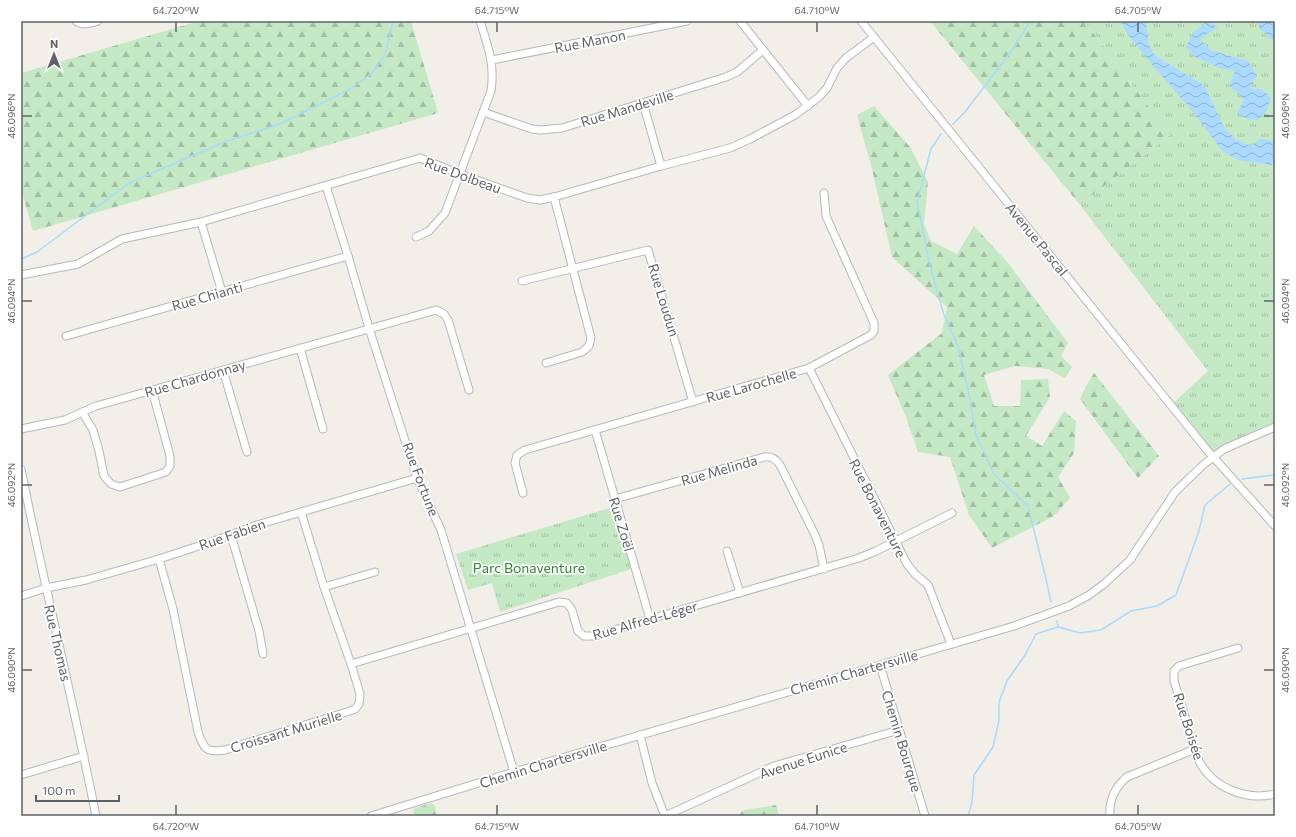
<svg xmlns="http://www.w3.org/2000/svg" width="1296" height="837" viewBox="0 0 1296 837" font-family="Commissioner,sans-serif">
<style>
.forest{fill:url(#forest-firs)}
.park{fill:url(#park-tufts)}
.water{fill:url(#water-waves)}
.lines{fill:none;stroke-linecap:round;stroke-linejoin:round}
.stream{stroke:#aadaff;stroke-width:1.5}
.minor-casing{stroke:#b5b8bc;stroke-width:9}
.minor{stroke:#fff;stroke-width:7}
.ticks{fill:none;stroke:#5f6368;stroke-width:1.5}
.labels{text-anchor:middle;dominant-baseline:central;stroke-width:3.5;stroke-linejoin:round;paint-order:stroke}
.street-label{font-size:14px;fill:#5f6368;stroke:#fff}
.park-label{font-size:14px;fill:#348238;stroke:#fff}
.neatline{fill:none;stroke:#5f6368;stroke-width:1.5}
.ticks-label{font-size:10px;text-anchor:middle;fill:#5f6368}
</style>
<defs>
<pattern id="forest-firs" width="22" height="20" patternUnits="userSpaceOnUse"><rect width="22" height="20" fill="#c5e8c5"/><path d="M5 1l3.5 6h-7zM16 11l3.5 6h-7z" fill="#a3c0a4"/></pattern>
<pattern id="park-tufts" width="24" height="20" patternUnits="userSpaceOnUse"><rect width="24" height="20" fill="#c5e8c5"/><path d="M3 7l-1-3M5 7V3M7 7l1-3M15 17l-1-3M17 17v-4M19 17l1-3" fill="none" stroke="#a3c0a4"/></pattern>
<pattern id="water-waves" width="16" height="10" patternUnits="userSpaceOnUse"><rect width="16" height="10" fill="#aadaff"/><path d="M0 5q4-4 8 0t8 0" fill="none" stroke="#8eb4d2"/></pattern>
</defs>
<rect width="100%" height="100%" fill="#f1efe8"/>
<g class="forest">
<path d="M 199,21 L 411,21 L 438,113 L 33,231 L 21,189 L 21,73 Z"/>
<path d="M 930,21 L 1084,21 L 1170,135 L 1080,205 Z"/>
<path d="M 874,106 L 910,147 L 928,182 L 924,224 L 931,241 L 957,254 L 974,226 L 1008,263 L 1068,343 L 1061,356 L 1072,367 L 1065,378 L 1048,369 L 1015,366 L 984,375 L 994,406 L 1020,406 L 1021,380 L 1048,379 L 1050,397 L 1026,436 L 1042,446 L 1064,411 L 1076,421 L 1074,453 L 1058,477 L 1070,498 L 1054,516 L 992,548 L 969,515 L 950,457 L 918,452 L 906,417 L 888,375 L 942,333 L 947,307 L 892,257 L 872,169 L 857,115 Z"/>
<path d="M 1094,373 L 1159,456 L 1138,478 L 1080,399 L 1086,386 Z"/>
<path d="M 431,803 L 435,806 L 437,816 L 425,816 L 424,815 L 415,816 L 413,811 L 414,809 Z"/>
<path d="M 776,805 L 779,816 L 739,816 L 740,813 L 744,810 Z"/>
</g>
<g class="park">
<path d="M 1084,21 L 1275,21 L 1275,427 L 1213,456 L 1171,405 L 1208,371 L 1080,205 L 1170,135 Z"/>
<path d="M 613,507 L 631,569 L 500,612 L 492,583 L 468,590 L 456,554 Z"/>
</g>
<g class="water">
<path d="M 1121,21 L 1146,21 L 1148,43 L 1154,54 L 1167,63 L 1204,85 L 1224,127 L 1236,140 L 1252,146 L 1260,139 C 1267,139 1271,139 1275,145 L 1275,162 L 1272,165 L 1239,160 L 1223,152 L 1190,108 L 1155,68 L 1128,35 Z"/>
<path d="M 1257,21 L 1275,21 L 1275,42 L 1260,29 Z"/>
<path d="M 1207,22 L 1218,27 L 1200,39 L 1210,50 L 1248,61 L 1257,75 L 1250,89 L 1262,89 L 1271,98 L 1267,110 L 1258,120 L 1247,119 L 1237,113 L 1244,99 L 1229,85 L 1235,71 L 1219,68 L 1192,55 L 1186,47 L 1194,32 Z"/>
</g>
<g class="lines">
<g class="stream">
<path d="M 953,124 L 965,112 L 1015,46 L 1030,21"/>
<path d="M 941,134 L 931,149 L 917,202 L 930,266 L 944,315 L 958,346 L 968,389 L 976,435 L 994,474 L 1028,506 L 1045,575 L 1051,602"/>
<path d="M 21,259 L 37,252 L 129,183 L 227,141 L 280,124 L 350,89 L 371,74 L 385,55 L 393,21"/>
<path d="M 1242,479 L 1275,475"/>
<path d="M 1057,621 L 1058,627"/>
<path d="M 968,816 L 972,802 L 974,775 L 993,747 L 999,720 L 999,702 L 1007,681 L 1025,655 L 1036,634 L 1058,627 L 1080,633 L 1101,630 L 1131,611 L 1157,606 L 1176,595 L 1199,531 L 1205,505 L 1230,484"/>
</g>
<g class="minor-casing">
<g id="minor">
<path d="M 76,21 C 82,26 91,23 98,21"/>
<path d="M 740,21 L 808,106"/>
<path d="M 861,21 L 1207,450 L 1275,526"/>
<path d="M 492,60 L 687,21"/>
<path d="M 643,103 L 661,166"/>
<path d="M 483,112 L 532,129 L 541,130 L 562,128 L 726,77 L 737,72 L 763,50"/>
<path d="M 326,186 L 348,256 L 369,328 L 417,478 L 441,530 L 514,772"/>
<path d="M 201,222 L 222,292"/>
<path d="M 416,237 L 429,231 L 445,213 L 491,91 C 495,65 488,46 480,21"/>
<path d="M 21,275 L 78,264 L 122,239 L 201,222 L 420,158 L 460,174 L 527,198 L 540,200 L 554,197 L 661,166 L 730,148 L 750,139 L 795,115 L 819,97 L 827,88 L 837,68 L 846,58 L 874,37"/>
<path d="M 522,281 L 648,250 L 693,402"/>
<path d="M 66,336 L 348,256"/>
<path d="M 300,348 L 323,429"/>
<path d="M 546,363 L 582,352 L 589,346 L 591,338 L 554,197"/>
<path d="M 809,368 L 907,564 L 915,574 L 928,585 L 951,644"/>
<path d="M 223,370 L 247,452"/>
<path d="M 82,412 L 93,430 L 99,451 L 104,476 L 111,484 L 120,487 L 166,472 L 170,466 L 170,456 L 152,390"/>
<path d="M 21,429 L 65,420 L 96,406 L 436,310 L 444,314 L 448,320 L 469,390"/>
<path d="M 595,430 L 650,619"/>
<path d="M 21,469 C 44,585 73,700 96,816"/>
<path d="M 523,493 L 515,463 L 517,455 L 525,450 L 809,368 L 871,335 L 874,331 L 874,323 L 826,216 L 824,193"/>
<path d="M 615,499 L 764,457 C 772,456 776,459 780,465 L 815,535 L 819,545 L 824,569"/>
<path d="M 231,535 L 259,631 L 263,654"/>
<path d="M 727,551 L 740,593"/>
<path d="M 159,559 L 173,609 L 198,732 C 204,749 206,753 225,750 L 350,711 L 355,709 L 359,704 L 360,694 L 351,664 L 324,587 L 301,512"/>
<path d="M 324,587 L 375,572"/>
<path d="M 21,596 L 46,588 L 86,580 L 159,559 L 214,541 L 257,525 L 417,478"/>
<path d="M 1238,648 L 1179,666 L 1174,671 L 1174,681 C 1180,699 1185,717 1190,734 C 1193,743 1195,753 1199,761 C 1213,788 1246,801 1275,794"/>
<path d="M 351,664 L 559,602 L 567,603 L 572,610 L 578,631 L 584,636 L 595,636 L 650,619 L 859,558 L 876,551 L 952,513"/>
<path d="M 880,665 L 925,816"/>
<path d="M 640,735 L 652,783 L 665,816"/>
<path d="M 21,775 L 84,756"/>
<path d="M 371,816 L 514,772 L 1014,626 L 1069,606 L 1089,595 L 1104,584 L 1130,560 L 1175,492 L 1203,465 L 1224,449 L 1275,427"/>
<path d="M 665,816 L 774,766 L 899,730"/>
<path d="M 1110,816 C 1109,800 1115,787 1127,777 L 1195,749"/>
</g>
</g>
<use href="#minor" class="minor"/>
</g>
<path class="ticks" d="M 176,22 L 176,32M 497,22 L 497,32M 817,22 L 817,32M 1138,22 L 1138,32M 22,116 L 32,116M 1264,116 L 1274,116M 22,301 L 32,301M 1264,301 L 1274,301M 22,485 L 32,485M 1264,485 L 1274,485M 22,670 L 32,670M 1264,670 L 1274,670M 176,805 L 176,815M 497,805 L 497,815M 817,805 L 817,815M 1138,805 L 1138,815"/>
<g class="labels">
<g class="street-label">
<text transform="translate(590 41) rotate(-11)">Rue Manon</text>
<text transform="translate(627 108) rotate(-17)">Rue Mandeville</text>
<text transform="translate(463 175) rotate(20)">Rue Dolbeau</text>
<text transform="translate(1037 239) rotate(51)">Avenue Pascal</text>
<text transform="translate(207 296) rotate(-16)">Rue Chianti</text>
<text transform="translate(664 300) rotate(73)">Rue Loudun</text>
<text transform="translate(195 378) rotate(-16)">Rue Chardonnay</text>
<text transform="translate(751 385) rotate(-16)">Rue Larochelle</text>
<text transform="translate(719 470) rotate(-16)">Rue Melinda</text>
<text transform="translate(421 479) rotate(69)">Rue Fortune</text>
<text transform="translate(878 508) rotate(63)">Rue Bonaventure</text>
<text transform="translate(622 524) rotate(73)">Rue Zoël</text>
<text transform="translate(232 534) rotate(-19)">Rue Fabien</text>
<text transform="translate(645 620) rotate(-16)">Rue Alfred-Léger</text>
<text transform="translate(58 643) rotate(77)">Rue Thomas</text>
<text transform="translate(854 672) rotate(-16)">Chemin Chartersville</text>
<text transform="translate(1189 726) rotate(72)">Rue Boisée</text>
<text transform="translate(286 731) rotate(-17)">Croissant Murielle</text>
<text transform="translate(902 741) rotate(73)">Chemin Bourque</text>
<text transform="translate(803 760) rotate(-18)">Avenue Eunice</text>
<text transform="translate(543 764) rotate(-17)">Chemin Chartersville</text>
</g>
<g class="park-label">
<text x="529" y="567">Parc Bonaventure</text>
</g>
</g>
<rect width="1296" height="837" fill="none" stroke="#ffffff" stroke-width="44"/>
<g transform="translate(54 54)" stroke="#ffffff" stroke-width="3" paint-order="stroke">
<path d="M0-3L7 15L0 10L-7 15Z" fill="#5f6368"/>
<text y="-6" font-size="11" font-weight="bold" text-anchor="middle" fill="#5f6368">N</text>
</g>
<path d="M36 795v6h83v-6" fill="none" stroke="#5f6368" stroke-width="2"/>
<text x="42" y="795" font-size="12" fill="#5f6368" stroke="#ffffff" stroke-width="3" paint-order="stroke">100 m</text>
<rect x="22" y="22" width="1252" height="793" class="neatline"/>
<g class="ticks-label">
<text x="176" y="14">64.720°W</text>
<text x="497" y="14">64.715°W</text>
<text x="817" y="14">64.710°W</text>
<text x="1138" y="14">64.705°W</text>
<text transform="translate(11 116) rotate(-90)" y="4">46.096°N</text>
<text transform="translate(1285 116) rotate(-90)" y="4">46.096°N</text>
<text transform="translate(11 301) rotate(-90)" y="4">46.094°N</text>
<text transform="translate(1285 301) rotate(-90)" y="4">46.094°N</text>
<text transform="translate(11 485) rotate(-90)" y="4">46.092°N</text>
<text transform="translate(1285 485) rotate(-90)" y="4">46.092°N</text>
<text transform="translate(11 670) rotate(-90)" y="4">46.090°N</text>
<text transform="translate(1285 670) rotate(-90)" y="4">46.090°N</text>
<text x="176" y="830">64.720°W</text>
<text x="497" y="830">64.715°W</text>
<text x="817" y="830">64.710°W</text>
<text x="1138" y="830">64.705°W</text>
</g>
</svg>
